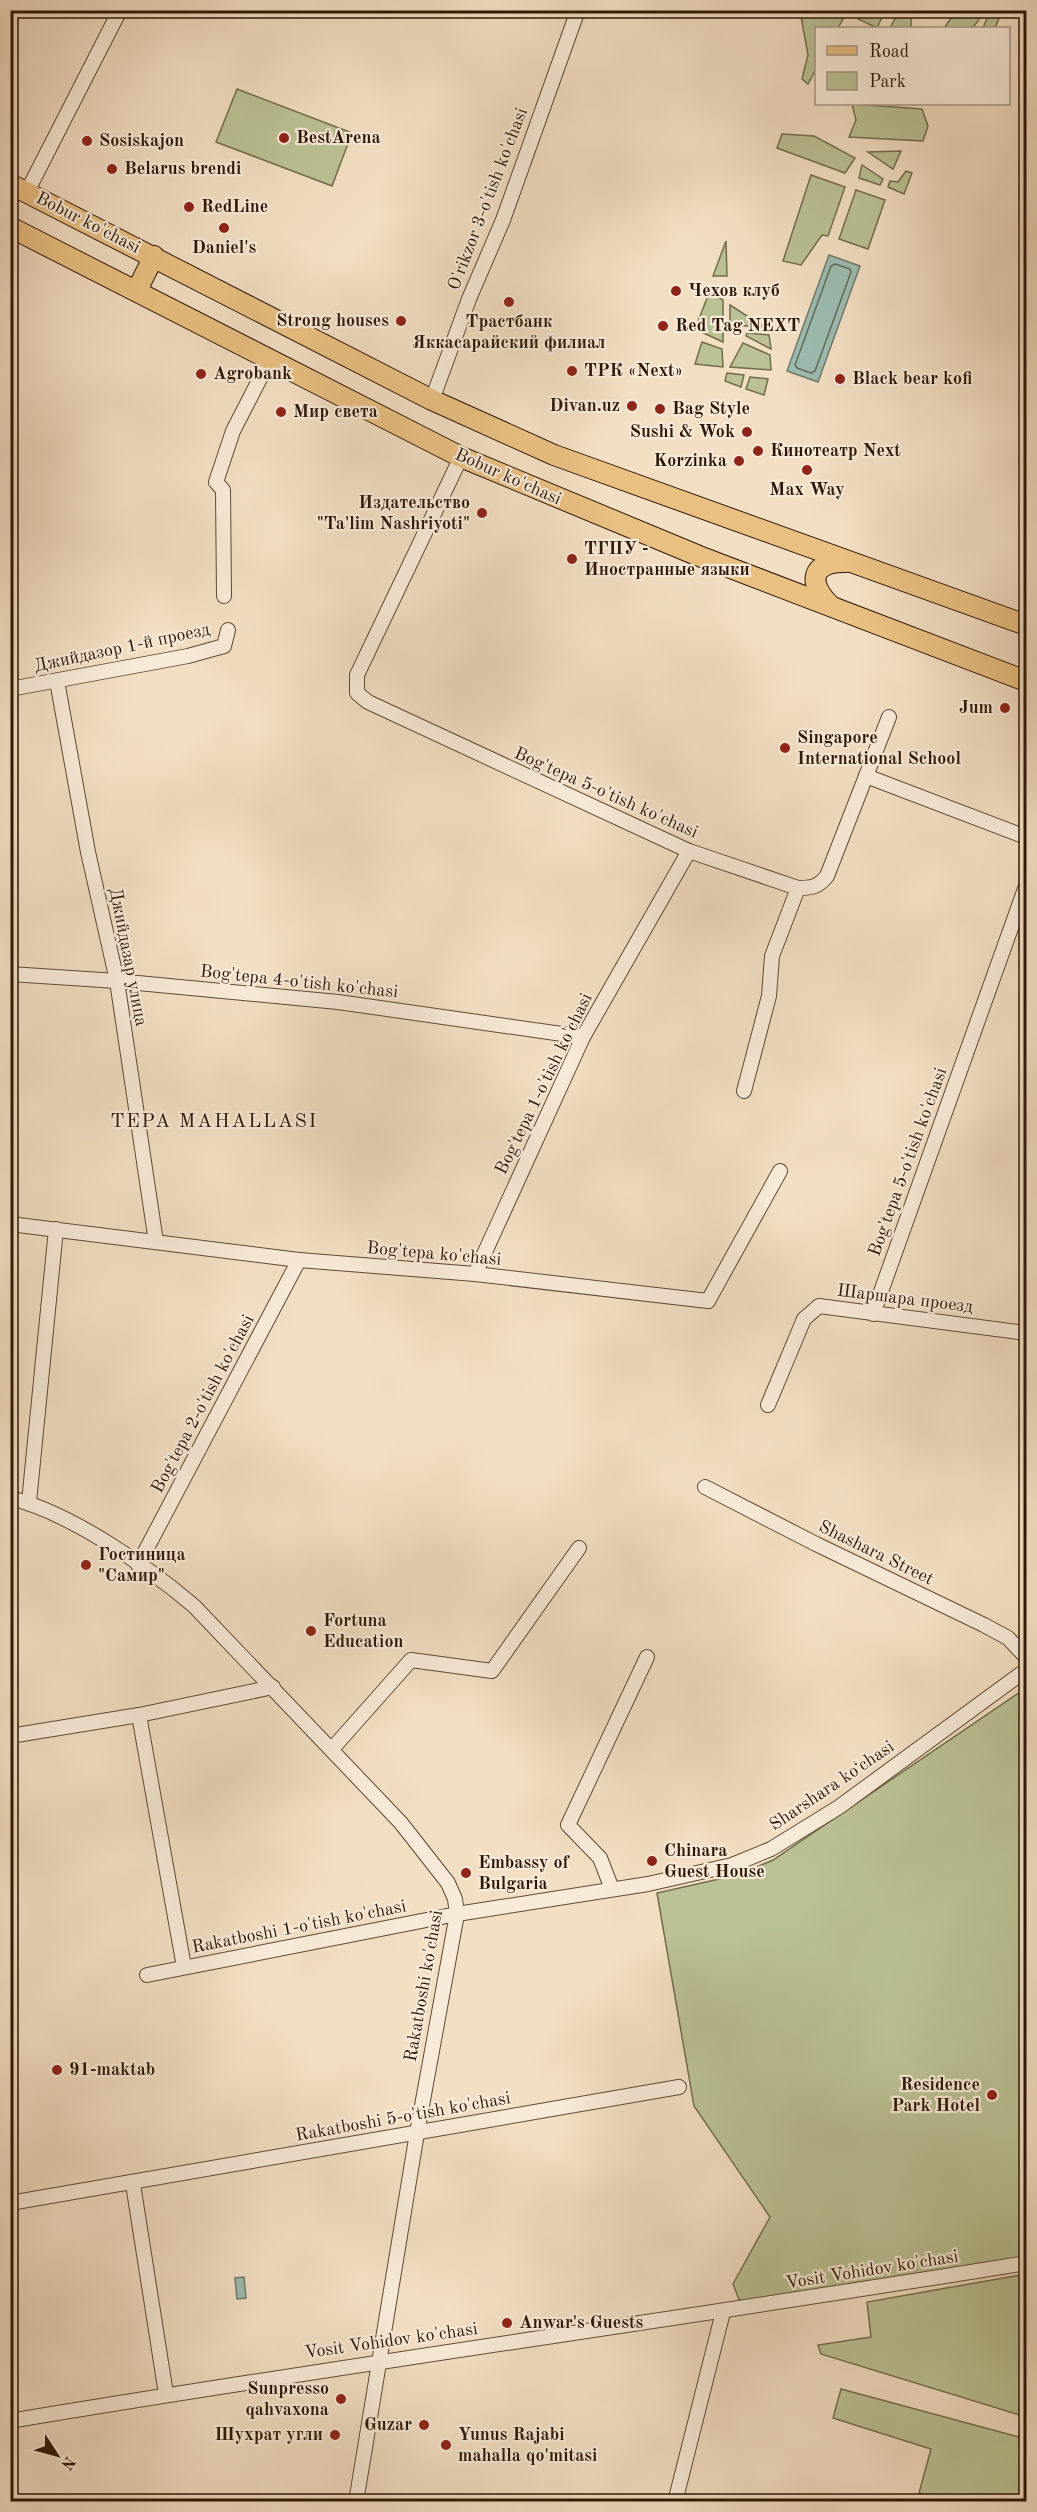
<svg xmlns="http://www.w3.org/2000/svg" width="1037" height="2512" viewBox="0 0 1037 2512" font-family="'Old Standard TT',serif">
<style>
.green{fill:#bac194;stroke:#736c4d;stroke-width:1.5}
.water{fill:#9cbcb0;stroke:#6f7a6c;stroke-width:1.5}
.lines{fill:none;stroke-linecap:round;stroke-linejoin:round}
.shore{stroke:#646a5b;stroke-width:1.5}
.minor-casing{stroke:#5e4935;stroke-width:16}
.primary-casing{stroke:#2c1706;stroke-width:22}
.minor{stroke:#f7ead8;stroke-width:14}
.primary{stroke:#e9bf82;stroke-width:20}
.poi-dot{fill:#8f2418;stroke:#f7ead8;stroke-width:2}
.labels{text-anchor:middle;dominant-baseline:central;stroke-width:4.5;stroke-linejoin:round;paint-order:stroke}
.poi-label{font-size:18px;font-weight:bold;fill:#2c1706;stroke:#f7ead8;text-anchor:start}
.street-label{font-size:18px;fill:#2c1706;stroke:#f7ead8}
.neighbourhood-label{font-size:20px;letter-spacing:1.5px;fill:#2c1706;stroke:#f7ead8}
</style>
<rect width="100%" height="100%" fill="#f2dec3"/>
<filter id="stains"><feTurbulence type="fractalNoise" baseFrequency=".00333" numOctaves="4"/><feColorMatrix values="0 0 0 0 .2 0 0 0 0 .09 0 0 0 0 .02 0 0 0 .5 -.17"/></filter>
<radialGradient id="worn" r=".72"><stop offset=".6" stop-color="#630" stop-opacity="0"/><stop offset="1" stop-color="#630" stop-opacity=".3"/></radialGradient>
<g class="green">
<path d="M 957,10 L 983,10 L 983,11 C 974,34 966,29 944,28 Z"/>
<path d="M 800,11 L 829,11 L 843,19 L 838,28 L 816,28 L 816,69 L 808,84 L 802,79 L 808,55 Z"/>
<path d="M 863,11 L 885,11 L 877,28 L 858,19 Z"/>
<path d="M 899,11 L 911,16 L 911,28 L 890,28 Z"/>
<path d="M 990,11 L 1002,11 L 995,28 L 983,28 Z"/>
<path d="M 237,89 L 352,133 L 332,186 L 216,142 Z"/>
<path d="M 852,104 L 922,109 L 928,126 L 923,141 L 849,137 L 856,120 Z"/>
<path d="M 782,134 L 814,136 L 855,158 L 845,173 L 777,148 Z"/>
<path d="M 901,151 L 893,169 L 868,152 Z"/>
<path d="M 862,165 L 883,179 L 880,185 L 859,178 Z"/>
<path d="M 906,171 L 912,173 L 904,194 L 888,187 L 890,181 L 898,182 Z"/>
<path d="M 811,175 L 845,187 L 828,236 L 822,235 L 801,265 L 783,261 Z"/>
<path d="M 856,190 L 885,200 L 868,249 L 839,239 Z"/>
<path d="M 726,241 L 727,276 L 713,276 Z"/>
<path d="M 709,293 L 723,300 L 723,342 L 695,329 Z"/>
<path d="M 730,305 L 764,327 L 730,325 Z"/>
<path d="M 747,333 L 769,335 L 771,349 L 746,336 Z"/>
<path d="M 702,342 L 722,349 L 723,367 L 695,364 Z"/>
<path d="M 743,343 L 770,355 L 771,370 L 730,367 Z"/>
<path d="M 727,373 L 744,375 L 741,387 L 725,381 Z"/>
<path d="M 750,377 L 768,379 L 764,395 L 746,389 Z"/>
<path d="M 1026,1688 L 1026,2257 L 740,2302 L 733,2284 L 770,2217 L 694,2106 L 657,1893 L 737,1875 L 773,1860 Z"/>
<path d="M 1026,2274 L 1026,2417 L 821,2354 L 818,2345 L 871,2337 L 867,2302 Z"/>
<path d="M 841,2389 L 1026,2439 L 1026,2501 L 949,2501 L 919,2493 L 931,2449 L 833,2418 Z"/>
</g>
<g class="water">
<path d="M 829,255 L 860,266 L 818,382 L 787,371 Z"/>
<path d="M 244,2277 L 246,2298 L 237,2299 L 235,2278 Z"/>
</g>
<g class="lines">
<path class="shore" d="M 835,264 L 850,269 L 851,272 L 815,371 L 811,373 L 797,368 L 795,365 L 831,266 Z"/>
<g class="minor-casing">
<g id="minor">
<path d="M 27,192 L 120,10"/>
<path d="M 432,400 L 469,299 L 503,220 L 578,10"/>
<path d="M 461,457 L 357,675 L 357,693 L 368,702 L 689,851 L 798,888 C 812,888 818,887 827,876 L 866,776 L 1026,837"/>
<path d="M 224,596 L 223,490 L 216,482 L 233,431 L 270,359"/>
<path d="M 57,681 L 88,852 L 117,981 L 156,1242"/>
<path d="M 10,689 L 188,656 L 224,646 L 228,630"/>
<path d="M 866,776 L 889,717"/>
<path d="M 10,974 L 117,981 L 338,1002 L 583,1037"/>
<path d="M 744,1091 L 769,996 L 772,956 L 798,888"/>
<path d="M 10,1224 L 299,1260 L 475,1274 L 708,1301 L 780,1171"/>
<path d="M 475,1274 L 583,1037 L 689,851"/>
<path d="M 873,1314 L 1026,886"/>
<path d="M 768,1405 L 804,1319 L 819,1306 L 1026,1333"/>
<path d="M 705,1487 L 816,1544 L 984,1625 L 1008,1638 L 1026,1657"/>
<path d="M 10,1498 C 69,1512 147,1566 194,1606 L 401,1823 L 448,1883 L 455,1899 L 457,1914 L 417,2133 L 356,2502"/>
<path d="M 29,1502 L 56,1229"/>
<path d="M 138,1565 L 299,1260"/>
<path d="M 139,1715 L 184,1967"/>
<path d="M 10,1736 L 139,1715 L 273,1687"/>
<path d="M 332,1749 L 411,1660 L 492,1671 L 579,1548"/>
<path d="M 612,1889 L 600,1858 L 568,1825 L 647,1657"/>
<path d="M 147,1975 L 457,1914 L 648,1884 L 732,1865 L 771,1849 L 839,1807 L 1026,1670"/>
<path d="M 133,2184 L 166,2394"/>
<path d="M 10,2203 L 679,2087"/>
<path d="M 10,2421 C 349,2364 688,2318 1026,2263"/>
<path d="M 675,2502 L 723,2312"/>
</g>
</g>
<g class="primary-casing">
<g id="primary">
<path d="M 10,184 L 432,400 L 554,455 L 1026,625"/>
<path d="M 10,227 L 461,457 L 699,556 L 1026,681"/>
<path d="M 137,290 L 154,256"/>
<path d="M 831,606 C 807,584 810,561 846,562"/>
</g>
</g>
<use href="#minor" class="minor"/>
<use href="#primary" class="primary"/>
</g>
<g class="poi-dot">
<circle cx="284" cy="138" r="6"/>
<circle cx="87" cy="141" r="6"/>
<circle cx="112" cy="169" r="6"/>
<circle cx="189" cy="207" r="6"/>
<circle cx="224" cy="228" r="6"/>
<circle cx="676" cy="291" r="6"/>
<circle cx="509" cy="302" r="6"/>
<circle cx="401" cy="321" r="6"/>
<circle cx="663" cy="326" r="6"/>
<circle cx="572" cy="371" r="6"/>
<circle cx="201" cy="374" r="6"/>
<circle cx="840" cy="379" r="6"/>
<circle cx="632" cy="406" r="6"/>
<circle cx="660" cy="409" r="6"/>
<circle cx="281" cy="412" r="6"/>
<circle cx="747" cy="432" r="6"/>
<circle cx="758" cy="451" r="6"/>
<circle cx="739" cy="461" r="6"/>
<circle cx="807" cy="470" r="6"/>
<circle cx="482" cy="513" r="6"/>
<circle cx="572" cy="559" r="6"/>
<circle cx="1005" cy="708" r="6"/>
<circle cx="785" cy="748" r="6"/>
<circle cx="86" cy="1565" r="6"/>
<circle cx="311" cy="1631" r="6"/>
<circle cx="652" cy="1861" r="6"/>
<circle cx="466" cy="1873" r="6"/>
<circle cx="57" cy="2070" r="6"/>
<circle cx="992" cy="2095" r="6"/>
<circle cx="507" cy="2323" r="6"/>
<circle cx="341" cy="2399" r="6"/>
<circle cx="424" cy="2425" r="6"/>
<circle cx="335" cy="2435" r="6"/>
<circle cx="446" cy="2445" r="6"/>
</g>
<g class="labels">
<g class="poi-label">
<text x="296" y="138">BestArena</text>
<text x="99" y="141">Sosiskajon</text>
<text x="124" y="169">Belarus brendi</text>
<text x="201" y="207">RedLine</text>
<text x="224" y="248" text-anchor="middle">Daniel's</text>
<text x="688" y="291">Чехов клуб</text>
<text x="389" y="321" text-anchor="end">Strong houses</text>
<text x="509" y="322" text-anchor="middle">Трастбанк<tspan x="509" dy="21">Яккасарайский филиал</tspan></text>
<text x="675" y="326">Red Tag NEXT</text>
<text x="584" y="371">ТРК «Next»</text>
<text x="213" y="374">Agrobank</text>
<text x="852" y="379">Black bear kofi</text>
<text x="620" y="406" text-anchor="end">Divan.uz</text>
<text x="672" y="409">Bag Style</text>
<text x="293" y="412">Мир света</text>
<text x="735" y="432" text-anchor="end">Sushi &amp; Wok</text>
<text x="770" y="451">Кинотеатр Next</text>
<text x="727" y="461" text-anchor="end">Korzinka</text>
<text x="807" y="490" text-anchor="middle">Max Way</text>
<text x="470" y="503" text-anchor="end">Издательство<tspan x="470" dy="21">"Ta'lim Nashriyoti"</tspan></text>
<text x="584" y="549">ТГПУ -<tspan x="584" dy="21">Иностранные языки</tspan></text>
<text x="993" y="708" text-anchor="end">Jum</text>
<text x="797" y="738">Singapore<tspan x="797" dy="21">International School</tspan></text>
<text x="98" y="1555">Гостиница<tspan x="98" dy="21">"Самир"</tspan></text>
<text x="323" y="1621">Fortuna<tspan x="323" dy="21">Education</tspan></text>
<text x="664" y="1851">Chinara<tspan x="664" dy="21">Guest House</tspan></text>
<text x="478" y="1863">Embassy of<tspan x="478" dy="21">Bulgaria</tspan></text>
<text x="69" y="2070">91-maktab</text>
<text x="980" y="2085" text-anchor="end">Residence<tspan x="980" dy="21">Park Hotel</tspan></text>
<text x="519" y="2323">Anwar's Guests</text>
<text x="329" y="2389" text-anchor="end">Sunpresso<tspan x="329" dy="21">qahvaxona</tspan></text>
<text x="412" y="2425" text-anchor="end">Guzar</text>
<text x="323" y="2435" text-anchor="end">Шухрат угли</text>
<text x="458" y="2435">Yunus Rajabi<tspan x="458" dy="21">mahalla qo'mitasi</tspan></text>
</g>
<g class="street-label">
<text transform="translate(488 199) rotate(-69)">O'rikzor 3-o'tish ko'chasi</text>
<text transform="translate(88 223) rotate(27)">Bobur ko'chasi</text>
<text transform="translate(508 477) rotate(24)">Bobur ko'chasi</text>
<text transform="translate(122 648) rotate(-12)">Джийдазор 1-й проезд</text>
<text transform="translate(606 793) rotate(24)">Bog'tepa 5-o'tish ko'chasi</text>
<text transform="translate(128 957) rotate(79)">Джийдазар улица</text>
<text transform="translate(299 982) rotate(6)">Bog'tepa 4-o'tish ko'chasi</text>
<text transform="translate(544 1084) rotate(-64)">Bog'tepa 1-o'tish ko'chasi</text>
<text transform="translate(908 1162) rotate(-70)">Bog'tepa 5-o'tish ko'chasi</text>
<text transform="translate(434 1254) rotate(5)">Bog'tepa ko'chasi</text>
<text transform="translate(905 1299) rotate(7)">Шаршара проезд</text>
<text transform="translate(203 1404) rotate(-62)">Bog'tepa 2-o'tish ko'chasi</text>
<text transform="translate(876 1553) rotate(26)">Shashara Street</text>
<text transform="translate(832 1786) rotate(-34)">Sharshara koʻchasi</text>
<text transform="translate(299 1927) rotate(-11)">Rakatboshi 1-o'tish ko'chasi</text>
<text transform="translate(424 1986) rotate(-80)">Rakatboshi ko'chasi</text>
<text transform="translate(403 2117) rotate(-10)">Rakatboshi 5-o'tish ko'chasi</text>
<text transform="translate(872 2270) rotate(-9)">Vosit Vohidov ko'chasi</text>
<text transform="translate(391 2341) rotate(-8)">Vosit Vohidov ko'chasi</text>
</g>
<g class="neighbourhood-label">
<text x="214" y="1122">TEPA MAHALLASI</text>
</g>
</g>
<rect width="1037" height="2512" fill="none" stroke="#f2dec3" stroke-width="36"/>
<rect x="12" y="12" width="1013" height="2488" fill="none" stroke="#2c1706" stroke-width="3"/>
<rect x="18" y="18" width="1001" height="2476" fill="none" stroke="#2c1706" stroke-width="1.5"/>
<rect x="815" y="27" width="195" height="78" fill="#f7ead8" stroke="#a69684" stroke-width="1.5"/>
<rect x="827" y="46" width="30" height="9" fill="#e9bf82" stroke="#a69684" stroke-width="1.5"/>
<text x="869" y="57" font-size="18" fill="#2c1706">Road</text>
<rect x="827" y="72" width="30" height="18" fill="#bac194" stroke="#a69684" stroke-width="1.5"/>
<text x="869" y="87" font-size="18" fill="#2c1706">Park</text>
<g transform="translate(57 2455) rotate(126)" stroke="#f7ead8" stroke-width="4.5" paint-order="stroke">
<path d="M0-4.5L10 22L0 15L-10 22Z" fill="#2c1706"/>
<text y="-9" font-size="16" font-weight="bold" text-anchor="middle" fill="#2c1706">N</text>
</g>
<rect width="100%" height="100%" filter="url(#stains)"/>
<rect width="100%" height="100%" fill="url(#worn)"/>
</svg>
